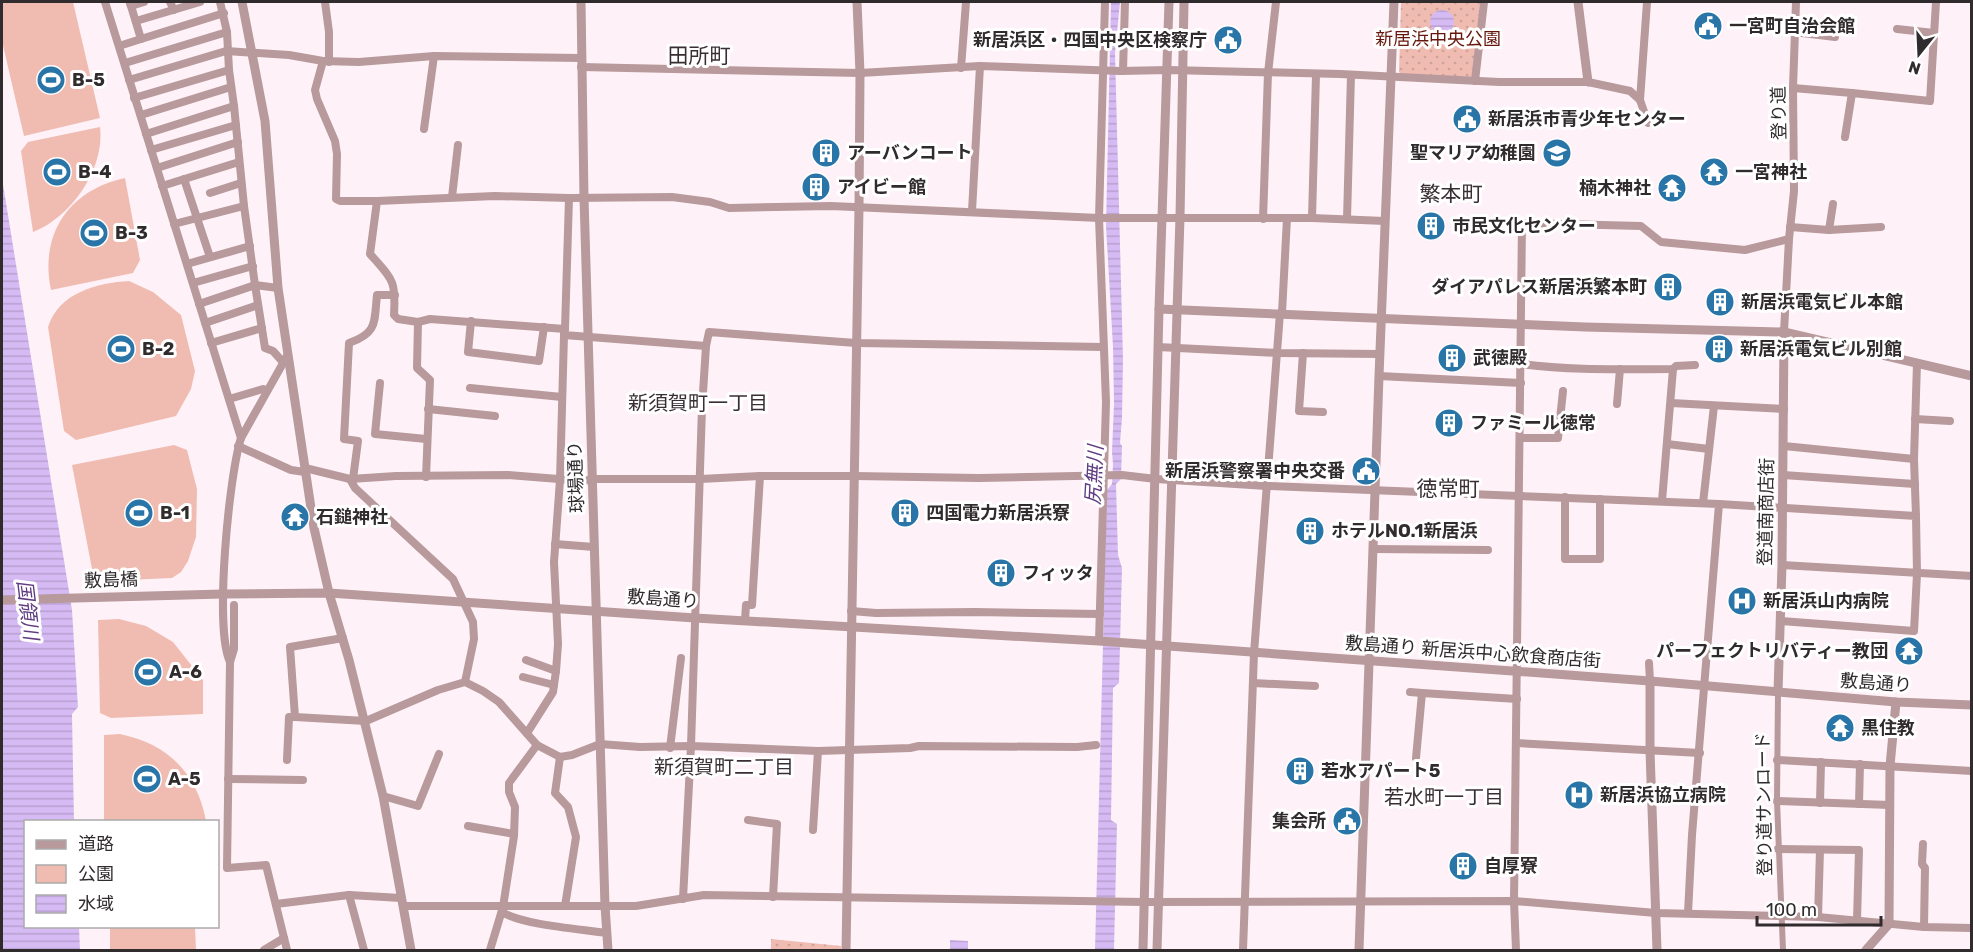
<svg xmlns="http://www.w3.org/2000/svg" width="1973" height="952" viewBox="0 0 1973 952" font-family="Rubik,'Noto Sans JP',sans-serif">
<style>
.green{fill:url(#green-dots)}
.pitch{fill:#f0bcb1}
.water{fill:url(#water-rules)}
.lines{fill:none;stroke-linecap:round;stroke-linejoin:round}
.pedestrian{stroke:#b8999c;stroke-width:6}
.minor{stroke:#b8999c;stroke-width:8}
.tertiary{stroke:#b8999c;stroke-width:9}
.labels{text-anchor:middle;dominant-baseline:central;stroke-width:6;stroke-linejoin:round;paint-order:stroke}
.poi-label{font-size:18px;font-weight:bold;fill:#302b2d;stroke:#fff;text-anchor:start}
.park-label{font-size:18px;fill:#66170b;stroke:#fff}
.street-label{font-size:18px;fill:#302b2d;stroke:#fff}
.neighbourhood-label{font-size:20px;fill:#392e33;stroke:#fff}
.water-label{font-size:20px;font-style:italic;fill:#603c80;stroke:#fff}
.quarter-label{font-size:21px;fill:#392e33;stroke:#fff}
</style>
<defs>
<pattern id="green-dots" width="8" height="8" patternUnits="userSpaceOnUse" patternTransform="scale(1.5)"><rect width="8" height="8" fill="#f0bcb1"/><path d="M2 2h.1M6 6h.1" fill="none" stroke="#cea299" stroke-width="1.8" stroke-linecap="round"/></pattern>
<pattern id="water-rules" width="6" height="5" patternUnits="userSpaceOnUse" patternTransform="scale(1.5)"><rect width="6" height="5" fill="#d6baf3"/><path d="M0 2.5h6" fill="none" stroke="#b8a0d1"/></pattern>
</defs>
<rect width="100%" height="100%" fill="#fef2f8"/>
<g class="green">
<path d="M 1401,2 L 1480,2 L 1472,77 L 1402,75 L 1399,72 Z"/>
<path d="M 771,939 L 841,946 L 841,950 L 771,950 Z"/>
</g>
<g class="pitch">
<path d="M 2,2 L 73,2 L 100,118 L 24,136 L 2,41 Z"/>
<path d="M 100,127 C 105,169 71,217 33,232 L 21,151 L 28,142 Z"/>
<path d="M 125,178 L 140,260 L 133,273 L 51,290 C 39,234 69,190 125,178 Z"/>
<path d="M 129,281 L 153,292 L 181,315 L 195,371 L 191,389 L 176,416 L 76,440 L 64,431 L 48,327 C 59,292 98,283 129,281 Z"/>
<path d="M 174,445 L 187,450 L 197,489 L 196,537 L 188,561 L 181,572 L 172,578 L 104,581 L 93,574 L 72,465 Z"/>
<path d="M 119,619 L 146,626 L 173,642 L 203,680 L 203,714 L 111,718 L 100,713 L 98,620 Z"/>
<path d="M 120,734 C 168,744 197,773 206,821 L 104,821 L 104,735 Z"/>
<path d="M 110,927 L 195,927 L 196,950 L 110,950 Z"/>
</g>
<g class="water">
<path d="M 1111,2 L 1120,2 L 1115,53 L 1123,359 L 1122,418 L 1120,443 L 1122,446 L 1121,479 L 1116,484 L 1118,555 L 1122,568 L 1119,683 L 1113,688 L 1111,820 L 1117,824 L 1114,950 L 1095,950 L 1107,490 L 1112,484 L 1113,464 L 1112,452 L 1114,403 L 1113,347 L 1106,226 Z"/>
<circle cx="1442" cy="22" r="12"/>
<path d="M 2,178 L 72,610 L 78,707 L 72,714 L 74,821 L 26,822 L 26,926 L 79,927 L 80,950 L 2,950 Z"/>
<path d="M 950,940 L 968,941 L 968,950 L 950,950 Z"/>
</g>
<g class="lines">
<path class="pedestrian" d="M 1778,692 L 1777,801 L 1783,950"/>
<g class="minor">
<path d="M 105,2 L 241,438"/>
<path d="M 170,2 L 174,10"/>
<path d="M 220,2 L 227,32 L 229,70 L 234,106 L 244,206 L 255,285 L 278,288"/>
<path d="M 325,2 L 329,32 L 329,62"/>
<path d="M 130,4 L 131,6 L 144,2"/>
<path d="M 136,21 L 200,2"/>
<path d="M 1897,29 L 1934,33"/>
<path d="M 1794,32 L 1835,37"/>
<path d="M 141,39 L 224,13"/>
<path d="M 119,46 L 141,39 L 131,6"/>
<path d="M 323,61 L 359,62 L 434,56 L 581,58"/>
<path d="M 125,63 L 227,32"/>
<path d="M 581,67 L 860,73 L 980,66 L 1120,71 L 1168,70 L 1340,74 L 1499,82 L 1588,82 L 1630,91 L 1640,100 L 1648,123"/>
<path d="M 961,68 L 966,2"/>
<path d="M 1123,71 L 1125,2"/>
<path d="M 129,80 L 226,51 L 289,55 L 323,61 L 315,90 L 317,99 L 335,141 L 337,154 L 336,199 L 340,201 L 377,201 L 370,254 C 393,280 396,280 394,315 L 398,319 L 418,322 L 417,368 L 430,380 L 426,477"/>
<path d="M 1475,81 L 1484,2"/>
<path d="M 1793,88 L 1852,93"/>
<path d="M 134,98 L 229,70"/>
<path d="M 1640,100 L 1647,2"/>
<path d="M 141,115 L 231,87"/>
<path d="M 424,129 L 434,56"/>
<path d="M 146,134 L 234,106"/>
<path d="M 1845,137 L 1852,93 L 1930,101 L 1936,2"/>
<path d="M 151,150 L 236,125"/>
<path d="M 157,168 L 238,142"/>
<path d="M 184,179 L 210,257"/>
<path d="M 162,186 L 239,162"/>
<path d="M 210,193 L 241,183"/>
<path d="M 452,197 L 458,145"/>
<path d="M 377,201 L 495,196 L 569,198"/>
<path d="M 972,211 L 980,66"/>
<path d="M 1312,218 L 1316,75"/>
<path d="M 1263,219 L 1268,73 L 1276,2"/>
<path d="M 1347,219 L 1351,75"/>
<path d="M 174,224 L 244,206"/>
<path d="M 1790,227 L 1829,230 L 1881,227"/>
<path d="M 1829,230 L 1833,204"/>
<path d="M 187,264 L 250,246"/>
<path d="M 193,283 L 253,266"/>
<path d="M 199,304 L 255,285 L 265,348 L 273,351 L 282,361"/>
<path d="M 1282,313 L 1287,218"/>
<path d="M 471,321 L 468,352 L 539,361 L 544,327"/>
<path d="M 418,322 L 430,319 L 565,329 L 569,198 L 672,197 L 710,202 L 729,208 L 831,206 L 1099,218 L 1312,218 L 1385,221"/>
<path d="M 205,323 L 258,305"/>
<path d="M 565,329 L 564,335 L 706,346 L 709,332 L 856,343 L 1103,347"/>
<path d="M 1784,332 L 1789,239 L 1794,191 L 1793,88 L 1796,2"/>
<path d="M 211,343 L 262,328"/>
<path d="M 1158,347 L 1278,353 L 1380,354"/>
<path d="M 1303,353 L 1299,411 L 1323,412"/>
<path d="M 287,356 L 241,438 C 229,476 214,628 230,662 L 227,868 L 266,865 L 287,950"/>
<path d="M 1521,364 C 1571,371 1623,369 1673,369 L 1676,366 L 1695,365"/>
<path d="M 1379,376 L 1521,383"/>
<path d="M 380,383 L 375,434 L 426,439"/>
<path d="M 470,388 L 562,397"/>
<path d="M 229,399 L 263,389 L 266,390"/>
<path d="M 1671,403 L 1784,409"/>
<path d="M 1617,404 L 1620,369"/>
<path d="M 428,409 L 495,416"/>
<path d="M 1915,419 L 1950,421"/>
<path d="M 1520,438 L 1558,438 L 1563,391"/>
<path d="M 1667,444 L 1709,449"/>
<path d="M 238,446 L 291,470 L 305,472"/>
<path d="M 1784,446 L 1914,459"/>
<path d="M 305,468 L 350,479 L 396,476 L 508,475 L 584,481 L 592,479 L 700,479 L 760,476 L 855,476 L 979,478 L 1122,475 L 1156,479 L 1267,486 L 1719,504 L 1692,835 L 1688,913"/>
<path d="M 1783,475 L 1915,484"/>
<path d="M 350,479 L 355,488 L 453,579 L 473,622 L 474,639 L 465,682"/>
<path d="M 353,479 L 358,441 L 344,439 L 349,343 C 378,333 374,322 377,295 L 395,295"/>
<path d="M 1565,497 L 1565,559 L 1600,559 L 1600,499"/>
<path d="M 1662,501 L 1673,369"/>
<path d="M 1703,503 L 1714,406"/>
<path d="M 1719,504 L 1916,516 L 1917,574 L 1914,631 L 1781,621"/>
<path d="M 1916,516 L 1914,459 L 1917,363"/>
<path d="M 555,544 L 594,547"/>
<path d="M 1373,549 L 1488,550"/>
<path d="M 1782,565 L 1972,576"/>
<path d="M 851,611 L 876,613 L 975,612 L 1100,614"/>
<path d="M 745,620 L 746,605 L 752,605 L 760,476"/>
<path d="M 343,638 L 290,647 L 295,717 L 366,721 L 438,690 L 465,682 L 483,691 L 499,702 L 537,745 L 560,757 L 572,755 L 600,744 L 640,747 L 691,746 L 818,751 L 910,748 L 919,746 L 1077,747 L 1096,745"/>
<path d="M 1099,641 L 1106,402 L 1099,218 L 1105,2"/>
<path d="M 526,660 L 556,671 L 553,692 L 527,733"/>
<path d="M 230,662 L 234,649 L 234,605"/>
<path d="M 1649,663 L 1650,681"/>
<path d="M 556,671 L 558,644 L 554,562 L 560,480 L 564,335"/>
<path d="M 523,677 L 554,685"/>
<path d="M 1253,683 L 1315,686"/>
<path d="M 1410,692 L 1422,693"/>
<path d="M 1516,743 L 1700,753"/>
<path d="M 670,748 L 681,658"/>
<path d="M 560,757 L 555,793 L 568,807 L 576,837 L 565,906"/>
<path d="M 1416,758 L 1422,693 L 1517,699"/>
<path d="M 287,760 L 289,717 L 295,717"/>
<path d="M 1777,760 L 1972,771"/>
<path d="M 228,779 L 303,780"/>
<path d="M 383,796 L 418,806 L 439,754"/>
<path d="M 1777,801 L 1890,805"/>
<path d="M 1820,803 L 1821,762"/>
<path d="M 1859,804 L 1860,764"/>
<path d="M 748,820 L 777,824 L 773,897"/>
<path d="M 468,826 L 514,834"/>
<path d="M 813,830 L 818,751"/>
<path d="M 1923,844 L 1922,864 L 1925,868 L 1924,927"/>
<path d="M 1778,849 L 1859,850 L 1857,920"/>
<path d="M 349,895 L 401,898"/>
<path d="M 683,899 L 691,746 L 702,408 L 706,346"/>
<path d="M 276,904 L 349,895 L 364,950"/>
<path d="M 404,906 L 636,906 L 704,895 L 1144,902 L 1514,901 L 1656,913 L 1818,917 L 1924,927 L 1972,928"/>
<path d="M 502,912 C 522,925 581,929 607,933"/>
<path d="M 1818,917 L 1820,850"/>
<path d="M 264,950 L 284,938"/>
<path d="M 490,950 L 503,907 L 514,836 L 515,807 L 509,792 L 509,783 L 537,745"/>
<path d="M 1243,950 L 1254,653 L 1280,313"/>
<path d="M 1516,950 L 1514,901 L 1522,223 L 1641,226 L 1661,242 L 1745,250 L 1789,239"/>
</g>
<g class="tertiary">
<path d="M 242,2 L 265,121 L 278,288 L 314,528 L 329,593 L 349,660 L 383,796 L 411,950"/>
<path d="M 581,2 L 584,198 L 605,906 L 608,950"/>
<path d="M 1578,2 L 1588,82"/>
<path d="M 1159,309 L 1585,327 L 1784,332 L 1972,376"/>
<path d="M 2,600 L 223,594 L 329,593 L 695,618 L 1099,641 L 1650,681 L 1896,702 L 1972,705"/>
<path d="M 1650,681 L 1650,751 L 1657,950"/>
<path d="M 1778,692 L 1782,565 L 1784,332"/>
<path d="M 846,950 L 859,208 L 860,73 L 857,2"/>
<path d="M 1143,950 L 1159,309 L 1169,2"/>
<path d="M 1157,950 L 1180,217 L 1184,2"/>
<path d="M 1359,950 L 1379,376 L 1394,2"/>
<path d="M 1866,950 L 1889,924 L 1890,766 L 1896,702"/>
</g>
</g>
<defs>
<g id="civic-disc" transform="scale(1.5)"><circle r="9.5" fill="#2a75a8" stroke="#fff"/><path d="M-.6-6.5H3V-4.5H.6V-3L4-1V1h2V6H-6V1h2V-1L-.6-3ZM-1.2 2.5V6h2.4V2.5Z" fill="#fff"/></g>
<g id="stadium-disc" transform="scale(1.5)"><circle r="9.5" fill="#2a75a8" stroke="#fff"/><path d="M0-5a6.5 5 0 1 0 0 10a6.5 5 0 1 0 0-10ZM-3.5-1.8h7v3.6h-7Z" fill="#fff"/></g>
<g id="building-disc" transform="scale(1.5)"><circle r="9.5" fill="#2a75a8" stroke="#fff"/><path d="M-4-6H4V6H1V3H-1V6H-4ZM-2.5-4.3h1.7v1.8h-1.7ZM.8-4.3h1.7v1.8H.8ZM-2.5-1h1.7V.8h-1.7ZM.8-1h1.7V.8H.8Z" fill="#fff"/></g>
<g id="school-disc" transform="scale(1.5)"><circle r="9.5" fill="#2a75a8" stroke="#fff"/><path d="M0-5L7-2L0 1L-7-2ZM-4 1L0 2.5L4 1V4Q0 6-4 4Z" fill="#fff"/></g>
<g id="temple-disc" transform="scale(1.5)"><circle r="9.5" fill="#2a75a8" stroke="#fff"/><path d="M0-6L5-2H3V0L6.5 2.5H4V6H1.5V3h-3V6H-4V2.5H-6.5L-3 0V-2H-5Z" fill="#fff"/></g>
<g id="hospital-disc" transform="scale(1.5)"><circle r="9.5" fill="#2a75a8" stroke="#fff"/><path d="M-5-5h3v3.5h4V-5h3V5h-3V1.5h-4V5h-3Z" fill="#fff"/></g>
</defs>
<g fill-rule="evenodd">
<use href="#civic-disc" x="1708" y="26"/>
<use href="#civic-disc" x="1228" y="40"/>
<use href="#stadium-disc" x="51" y="80"/>
<use href="#civic-disc" x="1467" y="119"/>
<use href="#building-disc" x="826" y="153"/>
<use href="#school-disc" x="1557" y="153"/>
<use href="#stadium-disc" x="57" y="172"/>
<use href="#temple-disc" x="1714" y="172"/>
<use href="#building-disc" x="816" y="187"/>
<use href="#temple-disc" x="1672" y="188"/>
<use href="#building-disc" x="1431" y="226"/>
<use href="#stadium-disc" x="94" y="233"/>
<use href="#building-disc" x="1668" y="287"/>
<use href="#building-disc" x="1720" y="302"/>
<use href="#stadium-disc" x="121" y="349"/>
<use href="#building-disc" x="1719" y="349"/>
<use href="#building-disc" x="1452" y="358"/>
<use href="#building-disc" x="1449" y="423"/>
<use href="#civic-disc" x="1366" y="471"/>
<use href="#stadium-disc" x="139" y="513"/>
<use href="#building-disc" x="905" y="513"/>
<use href="#temple-disc" x="295" y="517"/>
<use href="#building-disc" x="1310" y="531"/>
<use href="#building-disc" x="1001" y="573"/>
<use href="#hospital-disc" x="1742" y="601"/>
<use href="#temple-disc" x="1909" y="651"/>
<use href="#stadium-disc" x="148" y="672"/>
<use href="#temple-disc" x="1840" y="728"/>
<use href="#building-disc" x="1300" y="771"/>
<use href="#stadium-disc" x="147" y="779"/>
<use href="#hospital-disc" x="1579" y="795"/>
<use href="#civic-disc" x="1347" y="821"/>
<use href="#building-disc" x="1463" y="866"/>
</g>
<g class="labels">
<g class="poi-label">
<text x="1729" y="26">一宮町自治会館</text>
<text x="1207" y="40" text-anchor="end">新居浜区・四国中央区検察庁</text>
<text x="72" y="80">B-5</text>
<text x="1488" y="119">新居浜市青少年センター</text>
<text x="847" y="153">アーバンコート</text>
<text x="1536" y="153" text-anchor="end">聖マリア幼稚園</text>
<text x="78" y="172">B-4</text>
<text x="1735" y="172">一宮神社</text>
<text x="837" y="187">アイビー館</text>
<text x="1651" y="188" text-anchor="end">楠木神社</text>
<text x="1452" y="226">市民文化センター</text>
<text x="115" y="233">B-3</text>
<text x="1647" y="287" text-anchor="end">ダイアパレス新居浜繁本町</text>
<text x="1741" y="302">新居浜電気ビル本館</text>
<text x="142" y="349">B-2</text>
<text x="1740" y="349">新居浜電気ビル別館</text>
<text x="1473" y="358">武徳殿</text>
<text x="1470" y="423">ファミール徳常</text>
<text x="1345" y="471" text-anchor="end">新居浜警察署中央交番</text>
<text x="160" y="513">B-1</text>
<text x="926" y="513">四国電力新居浜寮</text>
<text x="316" y="517">石鎚神社</text>
<text x="1331" y="531">ホテルNO.1新居浜</text>
<text x="1022" y="573">フィッタ</text>
<text x="1763" y="601">新居浜山内病院</text>
<text x="1888" y="651" text-anchor="end">パーフェクトリバティー教団</text>
<text x="169" y="672">A-6</text>
<text x="1861" y="728">黒住教</text>
<text x="1321" y="771">若水アパート5</text>
<text x="168" y="779">A-5</text>
<text x="1600" y="795">新居浜協立病院</text>
<text x="1326" y="821" text-anchor="end">集会所</text>
<text x="1484" y="866">自厚寮</text>
</g>
<g class="park-label">
<text x="1438" y="39">新居浜中央公園</text>
</g>
<g class="street-label">
<text transform="translate(1779 113) rotate(-91)">登り道</text>
<text transform="translate(576 477) rotate(-92)">球場通り</text>
<text transform="translate(1766 512) rotate(-89)">登道南商店街</text>
<text transform="translate(111 580) rotate(-2)">敷島橋</text>
<text transform="translate(663 599) rotate(4)">敷島通り</text>
<text transform="translate(1473 652) rotate(4)">敷島通り 新居浜中心飲食商店街</text>
<text transform="translate(1876 683) rotate(4)">敷島通り</text>
<text transform="translate(1764 804) rotate(-91)">登り道サンロード</text>
</g>
<g class="neighbourhood-label">
<text x="698" y="403">新須賀町一丁目</text>
<text x="724" y="767">新須賀町二丁目</text>
<text x="1444" y="797">若水町一丁目</text>
</g>
<g class="water-label">
<text transform="translate(1094 475) rotate(-87)">尻無川</text>
<text transform="translate(28 610) rotate(83)">国領川</text>
</g>
<g class="quarter-label">
<text x="699" y="55">田所町</text>
<text x="1451" y="193">繁本町</text>
<text x="1448" y="488">徳常町</text>
</g>
</g>
<rect width="1973" height="952" fill="none" stroke="#302b2d" stroke-width="6"/>
<rect x="24" y="820" width="195" height="108" fill="#ffffff" stroke="#acaaab" stroke-width="1.5"/>
<rect x="36" y="840" width="30" height="9" fill="#b8999c" stroke="#acaaab" stroke-width="1.5"/>
<text x="78" y="850" font-size="18" fill="#302b2d">道路</text>
<rect x="36" y="865" width="30" height="18" fill="#f0bcb1" stroke="#acaaab" stroke-width="1.5"/>
<text x="78" y="880" font-size="18" fill="#302b2d">公園</text>
<rect x="36" y="895" width="30" height="18" fill="url(#water-rules)" stroke="#acaaab" stroke-width="1.5"/>
<text x="78" y="910" font-size="18" fill="#302b2d">水域</text>
<g transform="translate(1919 54) rotate(198)" stroke="#ffffff" stroke-width="4.5" paint-order="stroke">
<path d="M0-4.5L10 22L0 15L-10 22Z" fill="#302b2d"/>
<text y="-9" font-size="16" font-weight="bold" text-anchor="middle" fill="#302b2d">N</text>
</g>
<path d="M1757 916v9h124v-9" fill="none" stroke="#302b2d" stroke-width="3"/>
<text x="1766" y="916" font-size="18" fill="#302b2d" stroke="#ffffff" stroke-width="4.5" paint-order="stroke">100 m</text>
</svg>
